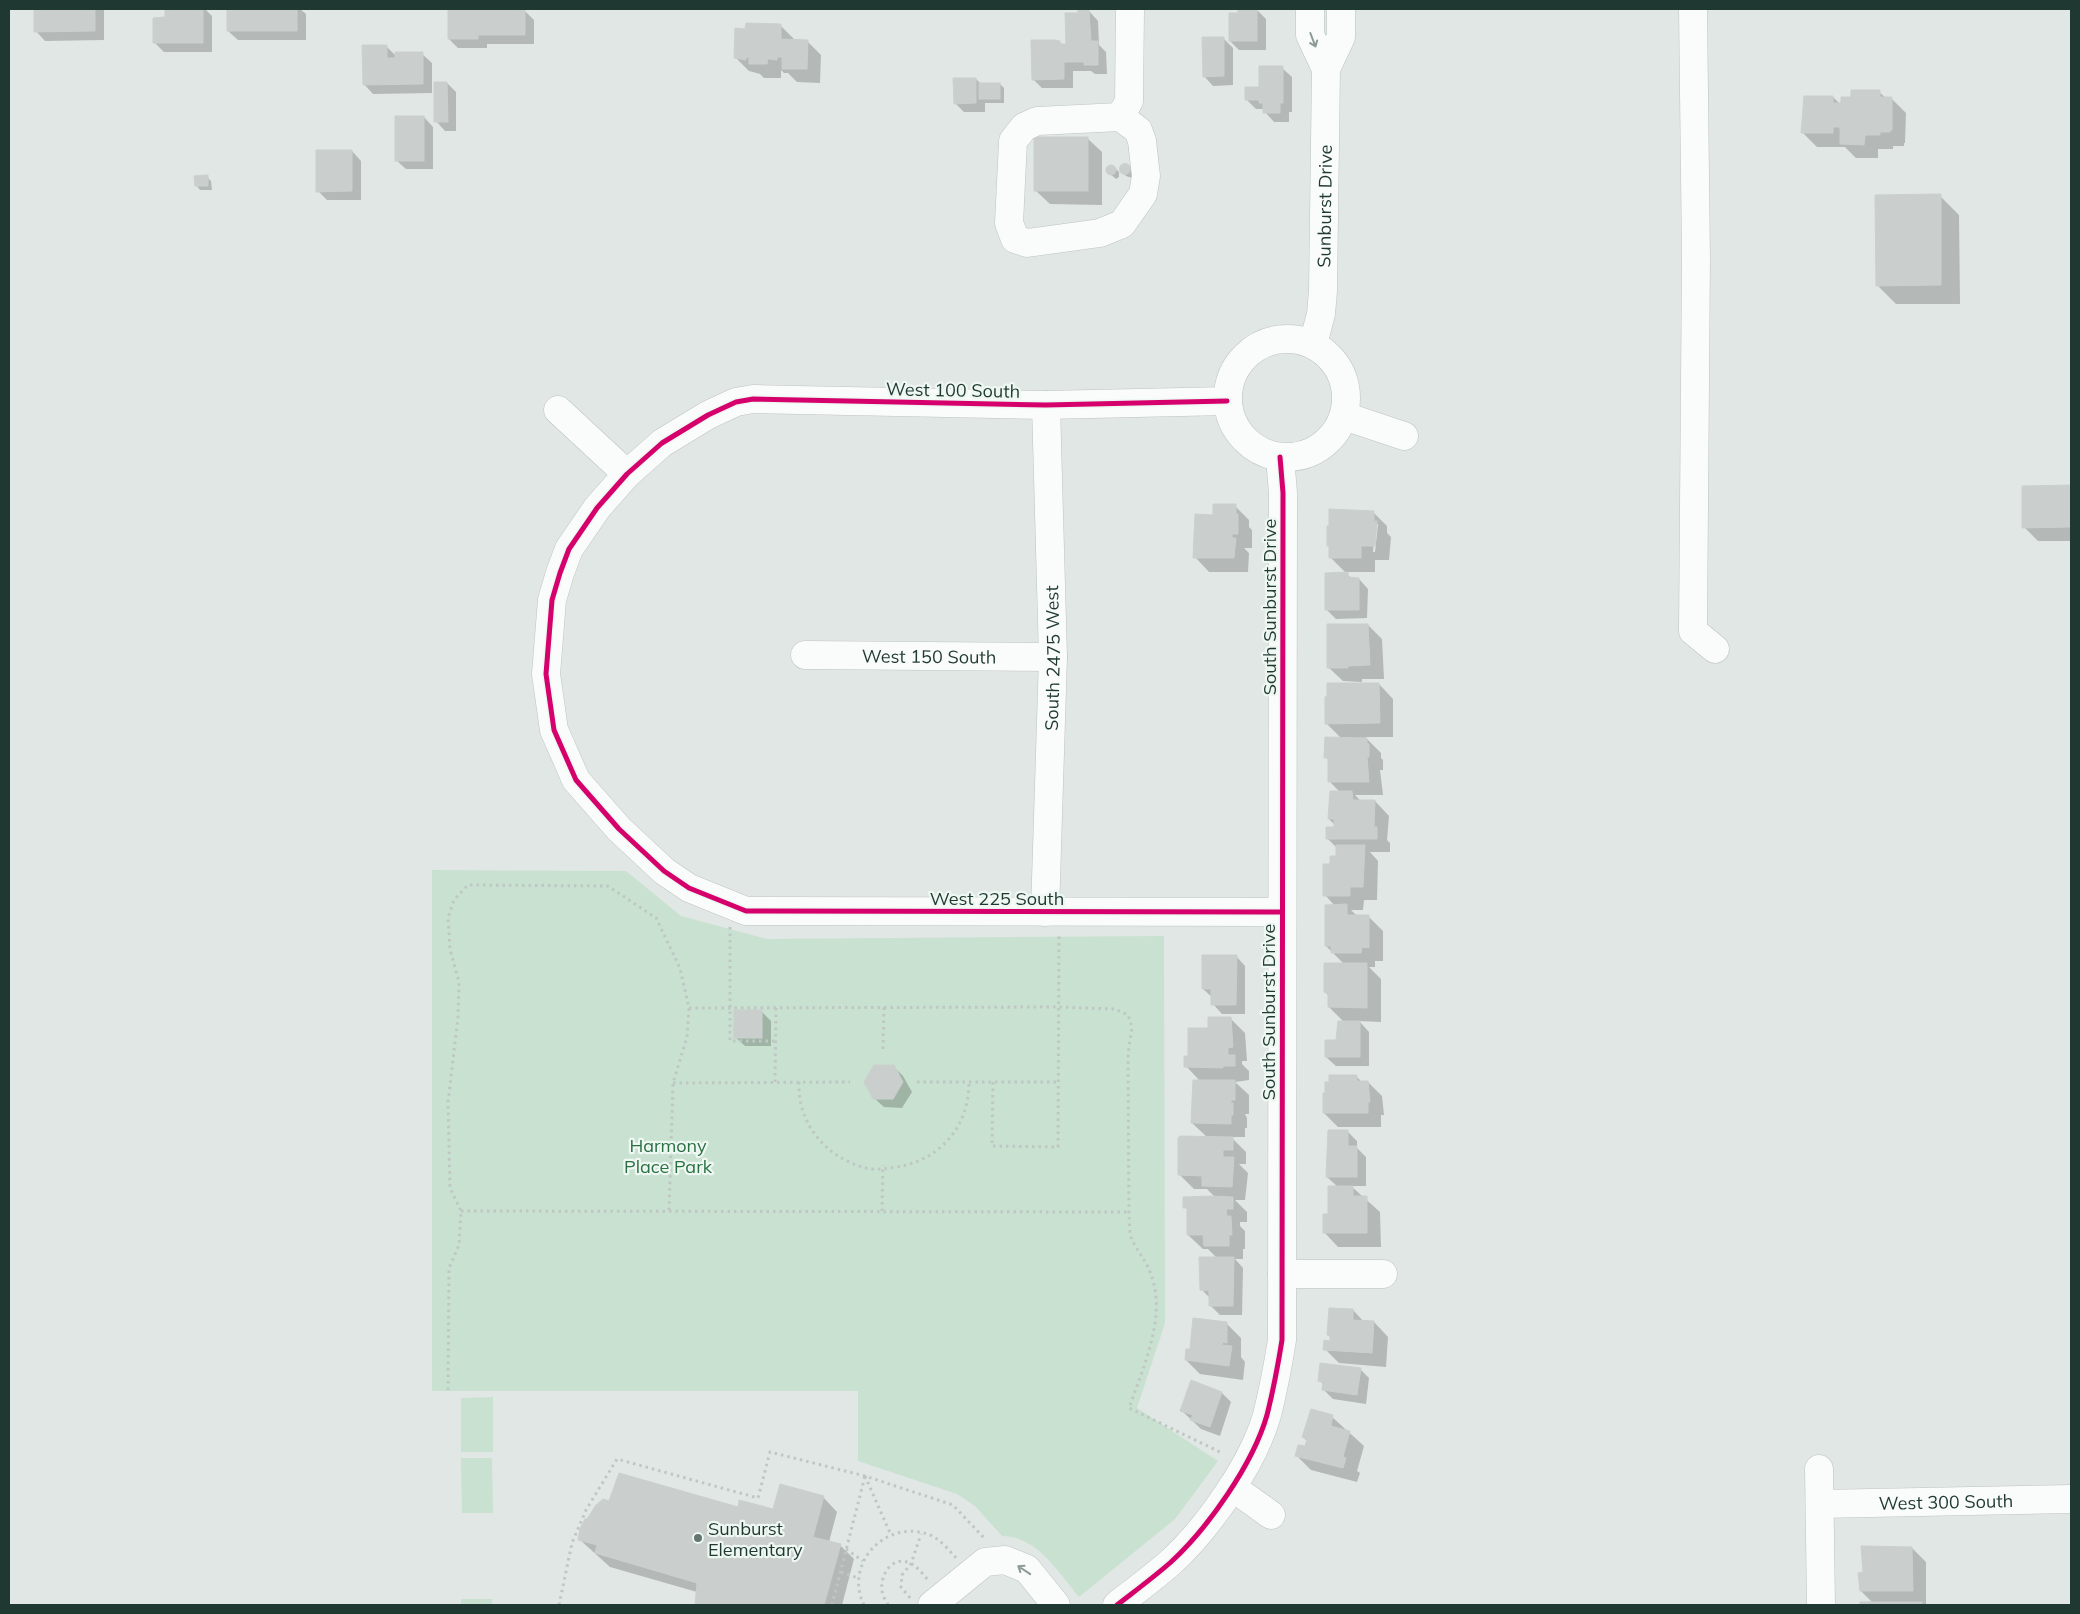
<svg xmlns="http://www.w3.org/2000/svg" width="2080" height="1614" viewBox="0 0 2080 1614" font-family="Mulish,sans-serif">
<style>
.green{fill:#c9e1d0}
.shadow{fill:#0003;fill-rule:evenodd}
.building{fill:#cacfcd;stroke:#c9d0cd}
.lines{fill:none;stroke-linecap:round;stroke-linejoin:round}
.minor-casing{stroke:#bec4c1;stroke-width:29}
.path{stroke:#bfc7c5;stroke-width:3;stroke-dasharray:2.5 4;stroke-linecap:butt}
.minor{stroke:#fafbfb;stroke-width:28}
.cycleway-casing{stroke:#eef7f2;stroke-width:8}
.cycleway{stroke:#d6006c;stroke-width:5}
.oneway{stroke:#8c9a96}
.poi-dot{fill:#637670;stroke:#eef7f2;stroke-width:2}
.labels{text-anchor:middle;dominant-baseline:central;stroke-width:4.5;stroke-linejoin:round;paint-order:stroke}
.street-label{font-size:18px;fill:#1f3932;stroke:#eef7f2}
.park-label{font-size:18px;fill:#297143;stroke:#eef7f2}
.poi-label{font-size:18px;fill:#1f3932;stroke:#eef7f2;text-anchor:start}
</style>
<rect width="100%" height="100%" fill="#e1e7e4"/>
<g class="green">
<path d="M 432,870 L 626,871 L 681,916 L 767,939 L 1164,936 L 1165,1323 L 1137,1408 L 1218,1461 L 1175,1519 L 1079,1597 C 1058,1572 1037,1536 1002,1536 L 975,1506 L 957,1494 L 858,1461 L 858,1391 L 432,1391 Z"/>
<path d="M 493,1397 L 493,1452 L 461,1452 L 461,1398 Z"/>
<path d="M 461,1458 L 492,1458 L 493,1513 L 462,1513 Z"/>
<rect x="461" y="1599" width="31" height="6"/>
</g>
<g class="shadow">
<path d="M 35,9 L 104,9 L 104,40 L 45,41 L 36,31 Z"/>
<path d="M 166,9 L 205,9 L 212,16 L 212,52 L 164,52 L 155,43 L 166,19 Z"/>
<path d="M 228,9 L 300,9 L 306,14 L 306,40 L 238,40 L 228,31 Z"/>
<path d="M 524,10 L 534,20 L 534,44 L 487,44 L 487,48 L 458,48 L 449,39 Z"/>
<path d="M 1257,10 L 1266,19 L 1266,50 L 1239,50 L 1230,41 L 1240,14 Z"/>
<path d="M 1089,11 L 1098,21 L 1099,45 L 1106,52 L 1107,74 L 1095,74 L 1091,71 L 1073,71 L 1073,88 L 1042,88 L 1033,79 L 1059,42 L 1063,45 L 1067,45 L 1079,14 Z"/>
<path d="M 781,26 L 795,40 L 807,41 L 821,55 L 820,83 L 797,82 L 788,73 L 784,73 L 781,70 L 781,78 L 764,78 L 760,74 L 749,71 L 735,57 L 747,30 Z"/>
<path d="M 1224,39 L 1233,48 L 1233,85 L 1213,86 L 1204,76 Z"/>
<path d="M 387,47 L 397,57 L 422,54 L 432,63 L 432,93 L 373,94 L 364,84 Z"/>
<path d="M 1282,68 L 1292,77 L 1292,112 L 1289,112 L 1289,122 L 1274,122 L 1265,112 L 1265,109 L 1256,109 L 1247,100 Z"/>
<path d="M 976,79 L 981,84 L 1000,84 L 1004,88 L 1004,103 L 985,103 L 985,112 L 964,112 L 955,103 Z"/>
<path d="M 447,83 L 456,92 L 456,131 L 445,131 L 436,121 Z"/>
<path d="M 1879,92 L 1886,98 L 1891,98 L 1906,113 L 1905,143 L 1904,143 L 1904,146 L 1893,146 L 1893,149 L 1878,149 L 1878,158 L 1856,158 L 1845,147 L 1817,147 L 1803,133 L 1833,97 L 1840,104 L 1852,99 Z"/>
<path d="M 424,117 L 433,127 L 433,169 L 406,169 L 396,160 Z"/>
<path d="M 1087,138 L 1102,152 L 1102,205 L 1050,204 L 1035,190 Z"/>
<path d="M 352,151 L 361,161 L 361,200 L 327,200 L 318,191 Z"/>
<path d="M 1123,165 L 1129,166 L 1133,171 L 1132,178 L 1126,176 L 1122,172 L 1121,168 Z"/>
<path d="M 1109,167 L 1115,168 L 1119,172 L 1119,177 L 1116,179 L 1109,173 Z"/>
<path d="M 207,177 L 211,181 L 212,190 L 200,190 L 196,185 Z"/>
<path d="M 1940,196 L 1959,215 L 1960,304 L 1896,304 L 1877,285 Z"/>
<path d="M 2071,486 L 2071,541 L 2038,541 L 2024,527 L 2023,487 Z"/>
<path d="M 1235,506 L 1249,520 L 1249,527 L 1252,530 L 1252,548 L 1244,548 L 1249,553 L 1248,572 L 1209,572 L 1195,557 L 1214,516 Z"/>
<path d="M 1373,512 L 1387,526 L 1387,533 L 1391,537 L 1389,560 L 1375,560 L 1375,572 L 1345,572 L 1352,579 L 1359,579 L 1368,589 L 1367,618 L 1336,619 L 1326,609 L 1347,574 L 1330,557 L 1330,548 L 1328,545 ZM 1375,524 L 1378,524 L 1375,552 L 1373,552 Z"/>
<path d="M 1368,625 L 1382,639 L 1384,679 L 1362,679 L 1362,682 L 1343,681 L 1328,667 Z"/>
<path d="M 1379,684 L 1393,699 L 1393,737 L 1365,737 L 1381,753 L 1381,758 L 1383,760 L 1383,770 L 1380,770 L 1383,795 L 1355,795 L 1361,801 L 1375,801 L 1389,816 L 1387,840 L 1390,843 L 1390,852 L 1370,852 L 1378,861 L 1377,900 L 1364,900 L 1363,910 L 1351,910 L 1357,916 L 1368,916 L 1383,931 L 1383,961 L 1375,961 L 1375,967 L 1369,967 L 1381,979 L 1381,1022 L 1359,1021 L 1369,1032 L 1369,1066 L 1336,1066 L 1326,1057 L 1338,1041 L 1344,1022 L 1329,1007 L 1329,996 L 1325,992 L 1344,964 L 1326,946 L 1335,906 L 1325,895 L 1331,865 L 1337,858 L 1337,848 L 1327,838 L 1335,828 L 1335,825 L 1329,819 L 1340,792 L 1329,781 L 1329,761 L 1326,757 L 1342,739 L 1326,723 Z"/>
<path d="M 1236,956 L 1245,966 L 1245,1014 L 1222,1014 L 1213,1004 L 1213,998 L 1203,989 Z"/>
<path d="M 762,1012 L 771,1021 L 771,1046 L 745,1046 L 735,1037 Z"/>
<path d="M 1231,1019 L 1245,1033 L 1247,1061 L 1242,1061 L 1242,1064 L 1249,1071 L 1249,1080 L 1235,1082 L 1249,1095 L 1249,1114 L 1245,1114 L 1247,1118 L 1247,1128 L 1245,1128 L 1245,1137 L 1231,1137 L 1246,1152 L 1246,1164 L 1239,1164 L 1248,1173 L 1245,1200 L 1235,1200 L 1247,1212 L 1247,1222 L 1240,1222 L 1240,1226 L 1245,1231 L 1245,1249 L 1243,1249 L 1243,1259 L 1235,1259 L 1243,1268 L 1242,1315 L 1220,1315 L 1210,1305 L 1210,1298 L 1202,1290 L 1217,1258 L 1208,1249 L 1203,1249 L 1188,1235 L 1188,1210 L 1185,1207 L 1216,1198 L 1207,1189 L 1194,1189 L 1180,1175 L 1207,1137 L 1192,1123 L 1200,1081 L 1186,1066 L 1189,1057 L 1209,1029 Z"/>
<path d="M 893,1066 L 903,1076 L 912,1092 L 902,1108 L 884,1107 L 874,1098 Z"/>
<path d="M 1356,1076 L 1362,1082 L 1368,1082 L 1382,1096 L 1384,1115 L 1381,1115 L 1381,1127 L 1338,1127 L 1324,1113 Z"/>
<path d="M 1348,1132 L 1357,1141 L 1357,1148 L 1366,1157 L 1366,1186 L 1351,1186 L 1380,1212 L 1381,1247 L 1338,1247 L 1324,1232 L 1338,1187 L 1327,1177 Z"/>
<path d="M 1353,1310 L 1364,1322 L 1374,1322 L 1388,1337 L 1386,1367 L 1339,1363 L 1325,1349 L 1331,1342 L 1332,1338 L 1328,1335 Z"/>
<path d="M 1227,1324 L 1241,1338 L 1241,1357 L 1245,1362 L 1243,1380 L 1200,1374 L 1186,1360 L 1191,1350 Z"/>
<path d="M 1360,1369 L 1369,1378 L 1366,1404 L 1333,1399 L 1324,1390 L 1323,1384 L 1319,1380 Z"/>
<path d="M 1192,1382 L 1222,1393 L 1231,1402 L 1220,1436 L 1201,1429 L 1182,1411 Z"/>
<path d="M 1332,1417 L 1364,1446 L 1357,1471 L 1360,1473 L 1357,1482 L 1311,1470 L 1297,1456 L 1306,1448 L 1308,1442 L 1303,1437 Z"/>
<path d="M 823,1497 L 837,1512 L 829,1542 L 840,1545 L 854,1559 L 842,1605 L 696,1605 L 697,1592 L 610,1567 L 579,1539 L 610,1502 L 774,1511 Z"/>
<path d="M 1912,1548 L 1926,1562 L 1926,1605 L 1861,1605 L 1861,1603 L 1873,1603 L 1861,1591 L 1864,1573 Z"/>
</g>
<g class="building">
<path d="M 34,9 L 95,9 L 95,31 L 34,32 Z"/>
<path d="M 165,9 L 203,9 L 203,43 L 153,43 L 153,18 L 165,17 Z"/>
<rect x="227" y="9" width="70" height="22"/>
<path d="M 448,9 L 525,9 L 525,35 L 478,35 L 478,39 L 448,39 Z"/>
<path d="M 1238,9 L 1257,9 L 1257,41 L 1229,41 L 1229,13 L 1238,13 Z"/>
<path d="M 1078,10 L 1089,10 L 1091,41 L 1098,41 L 1098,65 L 1084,65 L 1084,62 L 1064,62 L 1064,79 L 1032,80 L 1031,40 L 1055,40 L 1060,41 L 1060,44 L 1066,44 L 1065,13 L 1078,13 Z"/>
<path d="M 746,23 L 781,24 L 781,39 L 808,40 L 807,69 L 782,69 L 782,57 L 777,57 L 777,60 L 769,59 L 768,58 L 767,64 L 749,64 L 749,57 L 746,57 L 746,60 L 734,58 L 735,28 L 745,29 Z"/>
<path d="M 1202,37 L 1224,37 L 1224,76 L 1203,77 Z"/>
<path d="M 362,45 L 387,45 L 387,58 L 395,58 L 395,52 L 423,52 L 423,84 L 363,85 Z"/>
<path d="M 1259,66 L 1283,66 L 1283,103 L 1280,103 L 1280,113 L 1263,113 L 1263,103 L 1259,103 L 1259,100 L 1245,100 L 1245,87 L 1259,87 Z"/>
<path d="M 953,78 L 976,78 L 976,103 L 954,104 Z"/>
<path d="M 434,82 L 447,82 L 448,122 L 434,122 Z"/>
<rect x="979" y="83" width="21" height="16"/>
<path d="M 1851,90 L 1880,90 L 1880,97 L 1892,97 L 1892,130 L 1890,130 L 1890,132 L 1880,132 L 1880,135 L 1865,135 L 1864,145 L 1840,144 L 1840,127 L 1833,127 L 1833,133 L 1801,133 L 1804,96 L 1833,96 L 1833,103 L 1841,103 L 1841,97 L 1851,97 Z"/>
<rect x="395" y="116" width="29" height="45"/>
<rect x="1034" y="137" width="54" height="54"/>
<path d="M 316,150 L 352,150 L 352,191 L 316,192 Z"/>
<circle cx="1125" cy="169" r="5.5"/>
<circle cx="1111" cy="170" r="5"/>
<path d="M 208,175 L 208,186 L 195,186 L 194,176 Z"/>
<path d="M 1941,194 L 1941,285 L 1876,286 L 1875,195 Z"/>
<path d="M 2071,485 L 2071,527 L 2022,528 L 2022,486 Z"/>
<path d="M 1213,504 L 1236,504 L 1236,514 L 1238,514 L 1238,534 L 1232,534 L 1232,538 L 1236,538 L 1234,558 L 1193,558 L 1195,514 L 1213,515 Z"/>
<path d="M 1329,509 L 1374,511 L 1374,521 L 1377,521 L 1375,546 L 1361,546 L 1361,558 L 1329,558 L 1329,546 L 1327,546 L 1327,526 L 1329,526 Z"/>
<path d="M 1348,572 L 1348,577 L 1359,578 L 1359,610 L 1325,610 L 1325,573 Z"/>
<path d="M 1327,624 L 1368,624 L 1370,665 L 1348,666 L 1348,668 L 1327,668 Z"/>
<path d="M 1327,683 L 1379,683 L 1380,723 L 1325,724 L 1325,697 L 1327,696 Z"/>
<path d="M 1325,737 L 1367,738 L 1367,744 L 1369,744 L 1369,757 L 1367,757 L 1369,782 L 1328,782 L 1328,758 L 1324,758 Z"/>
<path d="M 1330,791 L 1352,791 L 1353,800 L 1375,800 L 1374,827 L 1377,827 L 1377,839 L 1326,839 L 1326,827 L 1334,827 L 1334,819 L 1328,819 Z"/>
<path d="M 1336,845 L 1365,845 L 1363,887 L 1350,887 L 1350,896 L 1323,896 L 1323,864 L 1330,864 L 1330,856 L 1336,856 Z"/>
<path d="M 1347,904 L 1347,915 L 1369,915 L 1369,948 L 1362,947 L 1361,953 L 1331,953 L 1331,946 L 1325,946 L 1325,905 Z"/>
<path d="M 1202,955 L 1237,955 L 1236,1005 L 1211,1005 L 1211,989 L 1202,989 Z"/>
<path d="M 1324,963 L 1367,963 L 1367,1008 L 1328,1007 L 1328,993 L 1324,992 Z"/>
<rect x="734" y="1010" width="28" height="28"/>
<path d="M 1208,1017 L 1231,1017 L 1233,1047 L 1228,1048 L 1228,1055 L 1235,1055 L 1235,1066 L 1223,1066 L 1223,1068 L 1184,1067 L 1184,1056 L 1188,1056 L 1188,1028 L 1208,1028 Z"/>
<path d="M 1338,1021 L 1360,1021 L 1360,1057 L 1325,1057 L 1325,1040 L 1336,1040 Z"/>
<path d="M 874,1065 L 894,1065 L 903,1082 L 893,1099 L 873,1099 L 864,1082 Z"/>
<path d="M 1329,1075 L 1357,1075 L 1357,1081 L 1368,1081 L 1370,1102 L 1368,1102 L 1368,1113 L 1323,1113 L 1323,1093 L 1325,1093 L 1325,1082 L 1329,1082 Z"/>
<path d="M 1193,1080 L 1235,1080 L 1235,1100 L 1231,1100 L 1231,1103 L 1233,1103 L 1233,1115 L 1231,1115 L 1231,1124 L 1191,1123 Z"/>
<path d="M 1328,1130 L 1348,1130 L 1348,1146 L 1357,1146 L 1357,1177 L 1326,1177 Z"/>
<path d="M 1180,1136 L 1233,1137 L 1233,1150 L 1223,1150 L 1223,1157 L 1234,1157 L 1232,1187 L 1202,1186 L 1202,1176 L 1178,1175 L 1178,1138 Z"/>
<path d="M 1328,1186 L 1353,1186 L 1353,1196 L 1367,1196 L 1367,1233 L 1323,1233 L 1323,1214 L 1328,1214 Z"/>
<path d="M 1214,1196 L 1233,1197 L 1233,1209 L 1226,1209 L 1227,1216 L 1231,1216 L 1232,1235 L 1229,1235 L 1229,1246 L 1204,1246 L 1203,1235 L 1187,1235 L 1187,1208 L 1183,1208 L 1183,1197 Z"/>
<path d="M 1199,1257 L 1234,1257 L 1233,1306 L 1209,1306 L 1209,1291 L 1200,1290 Z"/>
<path d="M 1329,1308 L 1353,1309 L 1353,1320 L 1374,1321 L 1372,1353 L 1323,1350 L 1324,1340 L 1330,1341 L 1330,1336 L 1327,1335 Z"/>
<path d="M 1193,1318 L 1227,1322 L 1227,1343 L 1223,1342 L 1222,1345 L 1232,1346 L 1229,1366 L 1185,1360 L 1186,1349 L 1190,1349 Z"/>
<path d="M 1320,1363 L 1361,1368 L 1357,1395 L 1322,1390 L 1323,1382 L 1318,1381 Z"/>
<path d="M 1191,1380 L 1222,1392 L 1210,1427 L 1190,1420 L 1193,1415 L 1180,1411 Z"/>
<path d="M 1311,1409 L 1333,1415 L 1331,1426 L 1350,1431 L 1343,1457 L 1346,1458 L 1343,1468 L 1295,1456 L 1298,1445 L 1305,1446 L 1307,1439 L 1302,1437 Z"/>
<path d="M 619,1473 L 738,1507 L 739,1500 L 773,1509 L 780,1484 L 824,1496 L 813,1537 L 841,1544 L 824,1605 L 695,1605 L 697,1583 L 595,1553 L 597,1545 L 578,1540 L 580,1529 L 585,1519 L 587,1519 L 596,1505 L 603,1499 L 609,1501 Z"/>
<path d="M 1861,1546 L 1912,1547 L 1913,1591 L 1860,1591 L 1858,1573 L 1863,1572 Z"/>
<rect x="1860" y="1602" width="62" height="3"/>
</g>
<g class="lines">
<g class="minor-casing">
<g id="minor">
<path d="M 1310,9 L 1310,35 L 1326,69"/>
<path d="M 1693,9 L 1696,258 L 1693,631 L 1715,649"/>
<path d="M 1120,117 L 1138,130 L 1142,141 L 1146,176 L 1143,194 L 1122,224 L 1100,233 L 1027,243 L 1015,239 L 1009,223 L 1013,141 L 1024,127 L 1037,121 Z"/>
<path d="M 1120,117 L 1129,101 L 1130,9"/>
<circle cx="1287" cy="398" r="59"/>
<path id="s1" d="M 1313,344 L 1321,314 L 1323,291 L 1326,69 L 1341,37 L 1341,9"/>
<path d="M 1227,401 L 1046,405 L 753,399 L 736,402 L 708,415 L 662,443 L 627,474 L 597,508 L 569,549 L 560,573 L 552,600 L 546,674 L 554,730 L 576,780 L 619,829 L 664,871 L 689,888 L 746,911 L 1282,912"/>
<path d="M 558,410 L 627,474"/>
<path d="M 1344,416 L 1404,436"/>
<path id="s2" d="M 805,655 L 1053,657"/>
<path id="s3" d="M 1045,912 L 1053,657 L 1046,405"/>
<path d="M 1282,1274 L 1383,1274"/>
<path d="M 1819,1469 L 1821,1605"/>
<path d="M 1232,1487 L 1271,1515"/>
<path id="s4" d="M 1820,1504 L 2071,1499"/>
<path d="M 932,1605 L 985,1562 L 1005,1560 L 1027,1569 L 1056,1605"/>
<path d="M 1117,1605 C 1135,1591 1154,1577 1171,1562 C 1208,1528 1253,1464 1267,1415 C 1273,1391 1278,1365 1282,1340 L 1283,493 L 1280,457"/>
</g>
</g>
<g class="path">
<path d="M 730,927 L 730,1041 L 775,1041"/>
<path d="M 689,1008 L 1059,1007 L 1115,1009 L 1128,1015 L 1132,1027 L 1128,1054 L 1129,1217 C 1130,1224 1129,1234 1132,1240 C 1140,1256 1148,1262 1153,1281 C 1165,1320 1142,1371 1129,1408 L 1222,1453"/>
<path d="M 883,1049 L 884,1007"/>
<path d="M 775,1082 L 776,1007"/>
<path d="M 799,1082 C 797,1123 826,1158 866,1168 C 873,1170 882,1169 889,1168 C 936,1164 969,1130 969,1082"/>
<path d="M 917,1082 L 1058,1082"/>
<path d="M 993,1082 L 992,1146 L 1058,1147 L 1059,934"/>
<path d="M 673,1083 L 850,1082"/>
<path d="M 461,1211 L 1129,1212"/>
<path d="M 882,1211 L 883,1165"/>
<path d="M 448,1390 L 449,1268 L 459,1245 L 461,1211 L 450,1188 L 448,1102 L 458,1017 L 459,982 L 450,949 L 448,918 L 454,900 L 468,885 L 608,886 L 656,918 L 680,968 L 689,1008 L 687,1037 L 673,1083 L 669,1211"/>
<path d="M 865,1476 L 891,1535"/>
<path d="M 846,1549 L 863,1561"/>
<path d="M 841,1572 L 858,1578"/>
<path d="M 910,1598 L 901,1587 L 902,1575 L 911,1564 L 921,1534"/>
<path d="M 559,1605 L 572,1543 L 586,1510 L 617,1459 L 758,1498 L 770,1452 L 865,1476 L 953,1505 L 985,1539"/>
<path d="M 832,1605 L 865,1476"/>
<path d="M 864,1605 C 843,1563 887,1518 930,1535 C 940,1539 949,1550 956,1558"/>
<path d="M 888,1605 C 886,1601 882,1595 882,1590 C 880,1576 891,1557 907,1562 C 915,1564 923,1574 928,1580"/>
</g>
<use href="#minor" class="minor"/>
<g class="cycleway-casing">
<g id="cycleway">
<path d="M 1227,401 L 1046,405 L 753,399 L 736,402 L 708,415 L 662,443 L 627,474 L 597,508 L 569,549 L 560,573 L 552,600 L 546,674 L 554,730 L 576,780 L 619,829 L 664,871 L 689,888 L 746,911 L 1282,912"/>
<path d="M 1117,1605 C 1135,1591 1154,1577 1171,1562 C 1208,1528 1253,1464 1267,1415 C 1273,1391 1278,1365 1282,1340 L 1283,493 L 1280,457"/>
</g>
</g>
<use href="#cycleway" class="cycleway"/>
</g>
<defs><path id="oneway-shaft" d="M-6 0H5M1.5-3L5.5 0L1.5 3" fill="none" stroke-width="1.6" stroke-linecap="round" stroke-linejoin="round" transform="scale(1.25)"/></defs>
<g class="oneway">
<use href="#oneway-shaft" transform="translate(1313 40) rotate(69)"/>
<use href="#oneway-shaft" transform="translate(1024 1570) rotate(-146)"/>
</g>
<circle class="poi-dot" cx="698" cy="1538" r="5"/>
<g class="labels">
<g class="street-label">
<text stroke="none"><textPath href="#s1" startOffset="139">Sunburst Drive</textPath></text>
<text transform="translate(953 390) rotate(1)">West 100 South</text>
<text transform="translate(1269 607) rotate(-90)">South Sunburst Drive</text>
<text stroke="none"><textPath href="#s2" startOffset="124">West 150 South</textPath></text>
<text stroke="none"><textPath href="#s3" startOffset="254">South 2475 West</textPath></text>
<text x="997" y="898">West 225 South</text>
<text transform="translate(1268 1012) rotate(-90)">South Sunburst Drive</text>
<text stroke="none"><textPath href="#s4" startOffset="126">West 300 South</textPath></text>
</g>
<g class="park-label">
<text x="668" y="1145">Harmony<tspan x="668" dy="21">Place Park</tspan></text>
</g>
<g class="poi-label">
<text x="708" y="1528">Sunburst<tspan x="708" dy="21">Elementary</tspan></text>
</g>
</g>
<rect width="2080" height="1614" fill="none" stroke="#1f3932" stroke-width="20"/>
</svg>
